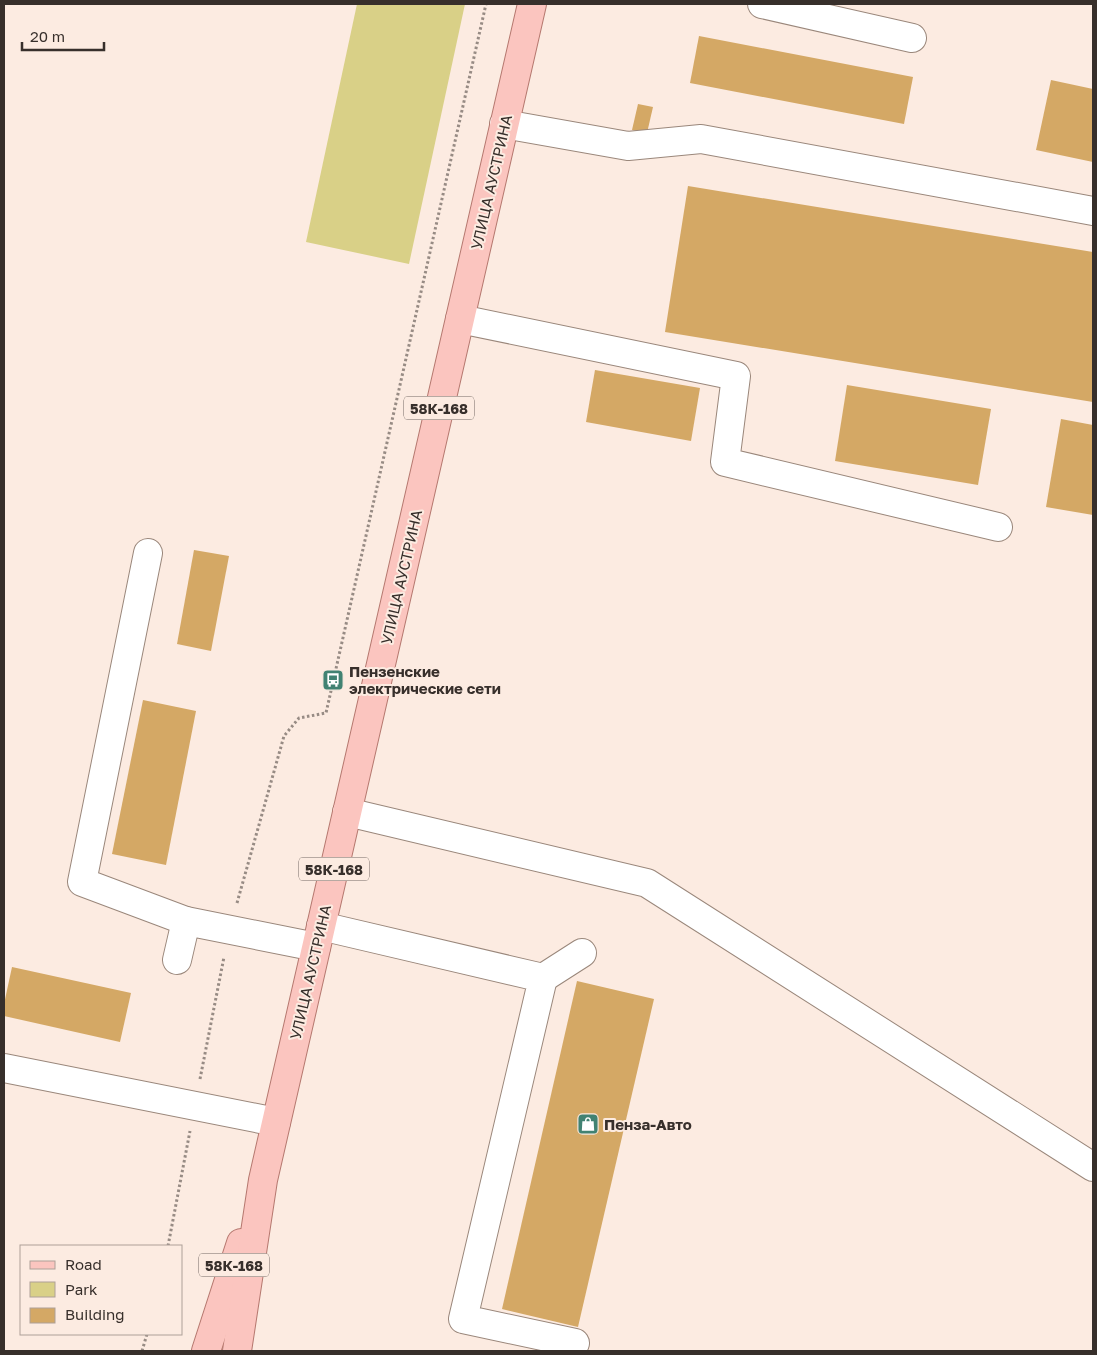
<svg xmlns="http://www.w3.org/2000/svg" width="1097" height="1355" viewBox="0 0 1097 1355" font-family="'Golos Text',sans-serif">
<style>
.green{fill:#d9d087}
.building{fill:#d4a865}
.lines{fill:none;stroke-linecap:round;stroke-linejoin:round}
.minor-casing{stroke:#9a877b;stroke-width:30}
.major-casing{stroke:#b5786f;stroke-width:30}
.path{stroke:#978b84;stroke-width:3;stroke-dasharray:2.5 2.5;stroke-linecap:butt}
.minor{stroke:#fff;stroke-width:28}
.major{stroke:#fbc5bf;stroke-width:28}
.labels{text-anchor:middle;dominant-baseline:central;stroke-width:4;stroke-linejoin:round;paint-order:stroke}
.shield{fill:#fcebe1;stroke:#726762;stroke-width:1}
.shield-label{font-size:14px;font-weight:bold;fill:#372f2b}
.street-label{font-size:15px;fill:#372f2b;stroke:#fcebe1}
.poi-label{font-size:15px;font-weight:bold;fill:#372f2b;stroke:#fcebe1;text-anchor:start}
</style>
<rect width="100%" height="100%" fill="#fcebe1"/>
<path class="green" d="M 357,4 L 465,4 L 409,264 L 306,242 Z"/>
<g class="building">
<path d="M 699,36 L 913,77 L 904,124 L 690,83 Z"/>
<path d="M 1051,80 L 1093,89 L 1093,162 L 1036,150 Z"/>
<path d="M 638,104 L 653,107 L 647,133 L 632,130 Z"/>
<path d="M 688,186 L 1093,252 L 1093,402 L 665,332 Z"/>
<path d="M 595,370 L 700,388 L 691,441 L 586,422 Z"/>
<path d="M 847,385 L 991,409 L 978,485 L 835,461 Z"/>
<path d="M 1061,419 L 1093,425 L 1093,515 L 1046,507 Z"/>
<path d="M 194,550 L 229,556 L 211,651 L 177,644 Z"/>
<path d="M 143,700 L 196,711 L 166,865 L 112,854 Z"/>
<path d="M 12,967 L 131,993 L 120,1042 L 4,1016 L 4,1004 Z"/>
<path d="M 577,981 L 654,999 L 578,1327 L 502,1309 Z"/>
</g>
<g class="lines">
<g class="minor-casing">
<g id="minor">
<path d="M 762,4 L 912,38"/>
<path d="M 504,124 L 628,146 L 701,139 L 1093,211"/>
<path d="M 460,319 L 736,376 L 725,462 L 998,527"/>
<path d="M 148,553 L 82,882 L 186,921"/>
<path d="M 347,812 L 647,883 L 1093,1167"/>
<path d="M 321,926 L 543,978 L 463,1319 L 575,1343"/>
<path d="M 177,960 L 186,921 L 316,947"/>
<path d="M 543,978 L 582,953"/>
<path d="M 4,1068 L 276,1122"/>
</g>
</g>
<g class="major-casing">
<g id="major">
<path d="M 206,1351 L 241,1243"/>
<path d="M 237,1351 L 263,1180 L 532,4"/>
</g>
</g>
<g class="path">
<path d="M 237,903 L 284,736 L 299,718 L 326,713 L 486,4"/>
<path d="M 200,1079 L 224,957"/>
<path d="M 168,1246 L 190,1131"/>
<path d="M 142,1351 L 147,1334"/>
</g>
<use href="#minor" class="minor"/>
<use href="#major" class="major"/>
</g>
<defs>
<g id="bus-square" transform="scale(1.125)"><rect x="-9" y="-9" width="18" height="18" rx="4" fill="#418272" stroke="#fcebe1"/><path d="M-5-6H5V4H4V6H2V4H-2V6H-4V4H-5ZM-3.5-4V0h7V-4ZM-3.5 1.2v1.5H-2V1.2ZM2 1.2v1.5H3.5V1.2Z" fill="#fff"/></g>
<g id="shop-square" transform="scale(1.125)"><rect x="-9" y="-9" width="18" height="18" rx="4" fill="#418272" stroke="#fcebe1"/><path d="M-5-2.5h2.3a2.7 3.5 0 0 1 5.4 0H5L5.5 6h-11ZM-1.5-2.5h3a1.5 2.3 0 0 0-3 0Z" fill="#fff"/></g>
</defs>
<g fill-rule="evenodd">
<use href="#bus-square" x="333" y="680"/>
<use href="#shop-square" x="588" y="1124"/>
</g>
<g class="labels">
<g class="shield">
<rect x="404" y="396.5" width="70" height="23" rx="4"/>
<rect x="299" y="857.5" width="70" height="23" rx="4"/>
<rect x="199" y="1253.5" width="70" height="23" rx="4"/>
</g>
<g class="shield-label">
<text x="439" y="408">58К-168</text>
<text x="334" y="869">58К-168</text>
<text x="234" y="1265">58К-168</text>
</g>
<g class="street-label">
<text transform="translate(491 182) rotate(-77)">УЛИЦА АУСТРИНА</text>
<text transform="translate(401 577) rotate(-77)">УЛИЦА АУСТРИНА</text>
<text transform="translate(310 972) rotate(-77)">УЛИЦА АУСТРИНА</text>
</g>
<g class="poi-label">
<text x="349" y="671">Пензенские<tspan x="349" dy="17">электрические сети</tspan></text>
<text x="604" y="1124">Пенза-Авто</text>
</g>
</g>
<rect width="1097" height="1355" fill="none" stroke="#372f2b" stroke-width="10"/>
<rect x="20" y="1245" width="162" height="90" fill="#fcebe1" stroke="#ada098"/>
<rect x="30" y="1261" width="25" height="8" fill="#fbc5bf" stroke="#ada098"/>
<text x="65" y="1270" font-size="15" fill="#372f2b">Road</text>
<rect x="30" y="1282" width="25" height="15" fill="#d9d087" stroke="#ada098"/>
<text x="65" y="1295" font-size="15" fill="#372f2b">Park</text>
<rect x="30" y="1308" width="25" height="15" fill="#d4a865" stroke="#ada098"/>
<text x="65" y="1320" font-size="15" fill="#372f2b">Building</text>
<path d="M22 42v8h82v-8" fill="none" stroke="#372f2b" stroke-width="2.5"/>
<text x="30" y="42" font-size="15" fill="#372f2b" stroke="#fcebe1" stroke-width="4" paint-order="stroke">20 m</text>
</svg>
